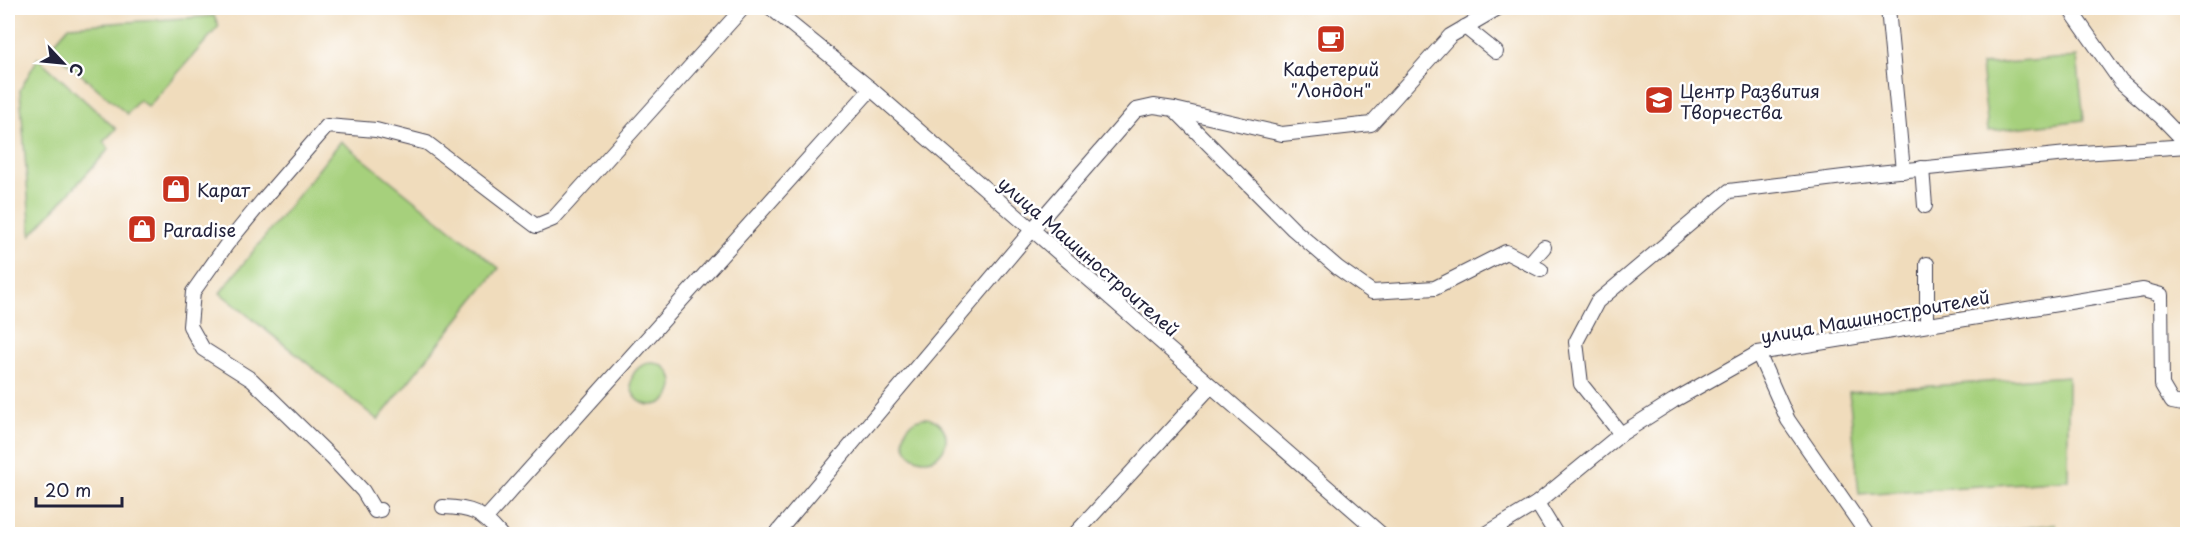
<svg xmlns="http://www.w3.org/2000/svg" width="2195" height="542" viewBox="0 0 2195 542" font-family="'Playpen Sans',sans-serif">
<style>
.green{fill:#a6d07c;stroke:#64795c;stroke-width:1.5}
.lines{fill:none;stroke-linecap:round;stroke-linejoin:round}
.lane-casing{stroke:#413e4e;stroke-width:16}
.lane{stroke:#fff;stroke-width:14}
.labels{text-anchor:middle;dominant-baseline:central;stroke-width:5;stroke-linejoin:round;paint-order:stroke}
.poi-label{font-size:18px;fill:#22223b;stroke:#fff;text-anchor:start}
.street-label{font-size:18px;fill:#22223b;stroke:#fff}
</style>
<rect width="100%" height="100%" fill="#fff"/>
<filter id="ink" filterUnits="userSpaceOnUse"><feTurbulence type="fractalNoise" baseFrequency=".0167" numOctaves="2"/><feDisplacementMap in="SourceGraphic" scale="12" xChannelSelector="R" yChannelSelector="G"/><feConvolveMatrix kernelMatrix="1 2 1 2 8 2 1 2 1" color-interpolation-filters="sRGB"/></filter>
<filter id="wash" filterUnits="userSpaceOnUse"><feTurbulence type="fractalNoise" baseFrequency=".008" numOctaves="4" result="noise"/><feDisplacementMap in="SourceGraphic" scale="24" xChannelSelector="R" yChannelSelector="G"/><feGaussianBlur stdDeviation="1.35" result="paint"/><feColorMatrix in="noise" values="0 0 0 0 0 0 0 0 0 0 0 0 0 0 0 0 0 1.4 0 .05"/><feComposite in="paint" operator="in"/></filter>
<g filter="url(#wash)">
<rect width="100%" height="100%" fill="#f0dcbc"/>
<g class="green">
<path d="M 214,16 L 219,26 L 148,107 L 139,100 L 127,114 L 50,48 L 69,26 Z"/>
<path d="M 2077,57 L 2084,120 L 1988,131 L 1981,65 Z"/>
<path d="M 38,58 L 116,129 L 103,142 L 109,149 L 31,235 L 20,90 Z"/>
<path d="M 341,141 L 499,268 L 378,420 L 220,293 Z"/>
<circle cx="652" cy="384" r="21"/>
<path d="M 2068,376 L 2068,480 L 1859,494 L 1849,392 Z"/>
<circle cx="925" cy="439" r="21"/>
<path d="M 2055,524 L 2057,534 L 1977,534 Z"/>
</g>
</g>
<g filter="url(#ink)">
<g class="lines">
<g class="lane-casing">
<g id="lane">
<path d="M 771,8 L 871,89 L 1381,534"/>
<path d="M 1888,8 L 1903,171"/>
<path d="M 2069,8 L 2121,82 L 2160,116 L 2188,145"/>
<path d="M 1465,27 L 1496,52"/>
<path d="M 1174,109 L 1293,229 L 1338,268 L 1372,292 L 1435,288 L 1506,252 L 1541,270"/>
<path d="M 1922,168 L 1925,206"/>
<path d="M 1529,264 L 1544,247"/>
<path d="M 1927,325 L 1927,264"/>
<path d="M 1758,353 L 1788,420 L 1867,534"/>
<path d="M 1621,434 L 1581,384 L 1576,342 L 1597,302 L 1729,191 L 1868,174 L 2067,154 L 2188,146"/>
<path d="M 1537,503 L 1556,534"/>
<path d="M 443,507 C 472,508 481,512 500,534"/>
<path d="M 380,510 L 375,511 L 363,491 L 332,458 L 252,380 L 203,349 L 190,326 L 193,292 L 227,244 L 263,200 L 327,126 L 376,130 L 427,143 L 536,226 L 553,219 L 743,8"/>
<path d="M 486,518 L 871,89"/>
<path d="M 776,534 L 1032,230 L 1136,110 L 1154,106 L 1174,109 L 1282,134 L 1371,124 L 1450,36 L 1498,8"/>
<path d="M 1075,534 L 1211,386"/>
<path d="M 1486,534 L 1537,503 L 1621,434 L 1673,401 L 1758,353 L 2143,290 L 2161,295 L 2162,385 L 2172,402 L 2188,405"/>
</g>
</g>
<use href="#lane" class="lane"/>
</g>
</g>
<defs>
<g id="cafe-square" transform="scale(1.5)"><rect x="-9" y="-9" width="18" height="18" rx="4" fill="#c8321e" stroke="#fff"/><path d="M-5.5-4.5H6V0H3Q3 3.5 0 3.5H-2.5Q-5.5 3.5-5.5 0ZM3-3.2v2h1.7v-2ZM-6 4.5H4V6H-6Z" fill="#fff"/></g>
<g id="school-square" transform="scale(1.5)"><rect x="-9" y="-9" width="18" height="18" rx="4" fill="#c8321e" stroke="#fff"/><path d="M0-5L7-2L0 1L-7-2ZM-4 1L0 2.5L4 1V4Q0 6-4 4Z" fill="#fff"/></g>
<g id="shop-square" transform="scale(1.5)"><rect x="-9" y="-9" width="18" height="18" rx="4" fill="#c8321e" stroke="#fff"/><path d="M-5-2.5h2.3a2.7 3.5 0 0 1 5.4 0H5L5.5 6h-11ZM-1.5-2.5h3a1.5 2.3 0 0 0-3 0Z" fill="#fff"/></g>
</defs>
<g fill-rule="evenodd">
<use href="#cafe-square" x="1331" y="39"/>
<use href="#school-square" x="1659" y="100"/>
<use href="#shop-square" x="176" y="189"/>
<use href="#shop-square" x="142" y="229"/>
</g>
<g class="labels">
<g class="poi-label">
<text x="1331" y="68" text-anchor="middle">Кафетерий<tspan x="1331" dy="21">"Лондон"</tspan></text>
<text x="1680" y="90">Центр Развития<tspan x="1680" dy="21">Творчества</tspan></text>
<text x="197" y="189">Карат</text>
<text x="163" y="229">Paradise</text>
</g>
<g class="street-label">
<text transform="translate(1089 256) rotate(41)">улица Машиностроителей</text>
<text transform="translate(1875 316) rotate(-10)">улица Машиностроителей</text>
</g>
</g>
<rect width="2195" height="542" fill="none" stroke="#fff" stroke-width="30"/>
<g transform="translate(63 63) rotate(116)" stroke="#ffffff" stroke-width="4.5" paint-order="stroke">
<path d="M0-4.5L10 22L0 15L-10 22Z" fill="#22223b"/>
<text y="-9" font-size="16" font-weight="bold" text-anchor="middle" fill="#22223b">С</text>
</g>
<path d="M36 497v9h86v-9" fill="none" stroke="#22223b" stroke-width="3"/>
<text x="45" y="497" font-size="18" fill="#22223b" stroke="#ffffff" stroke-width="4.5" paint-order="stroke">20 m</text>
</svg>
